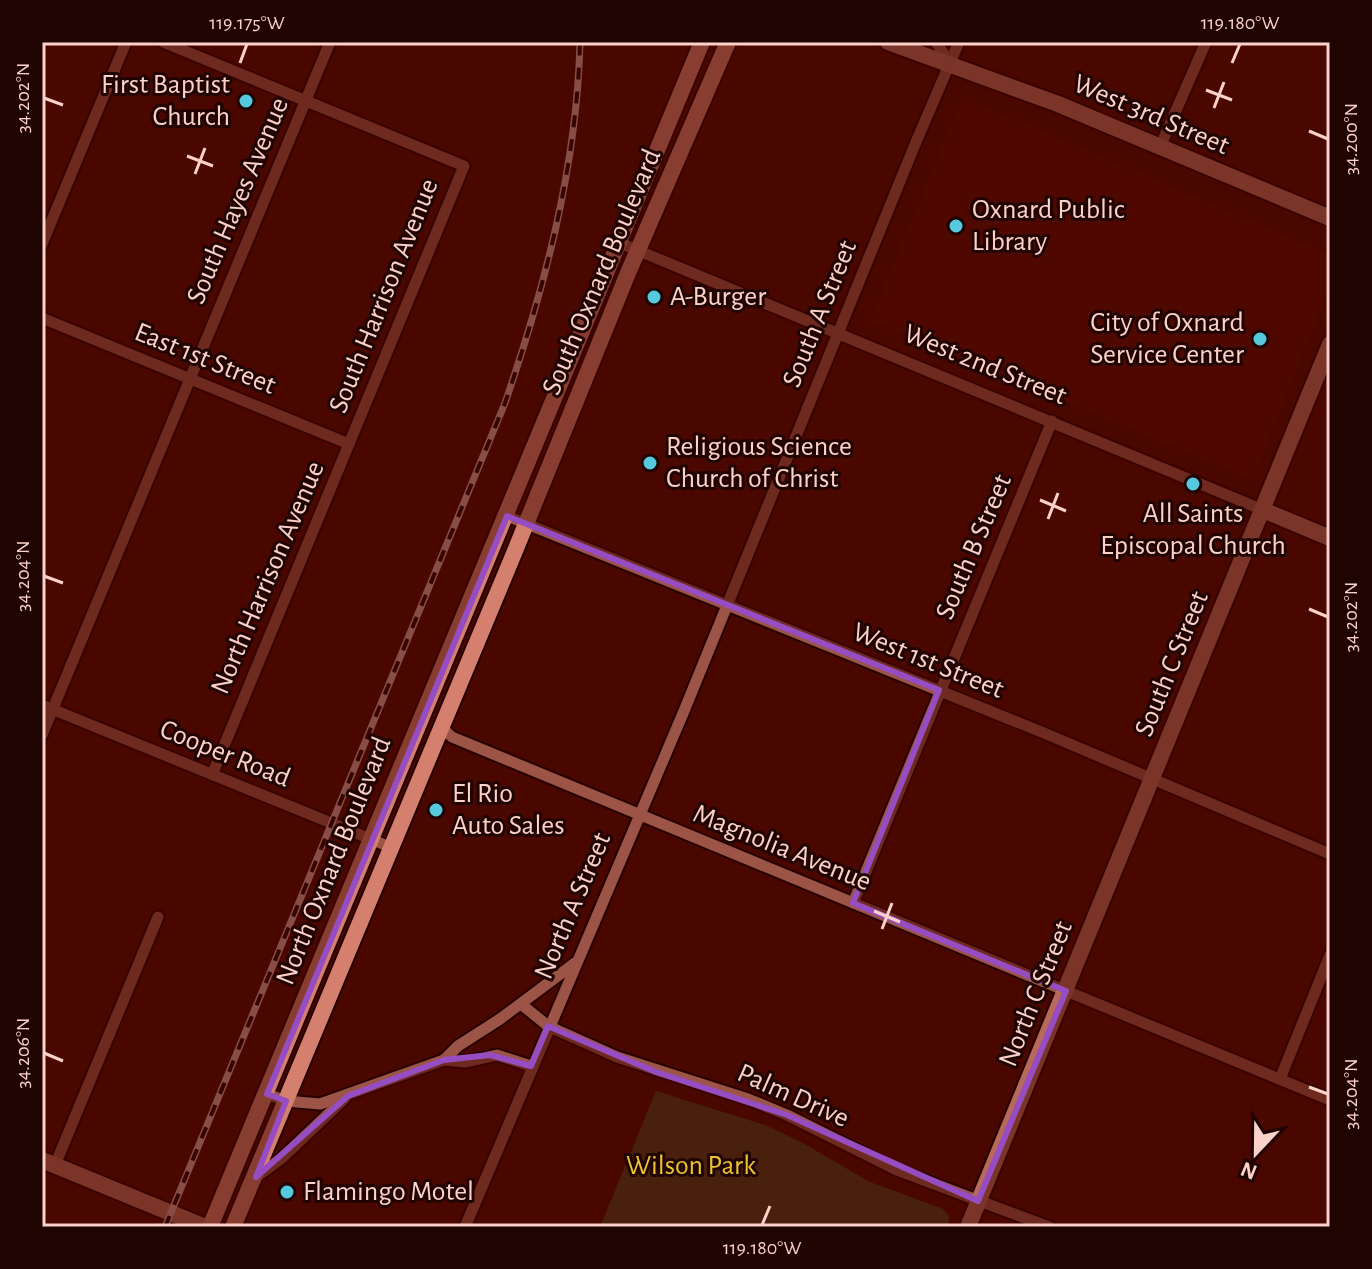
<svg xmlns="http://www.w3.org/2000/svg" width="1372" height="1269" viewBox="0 0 1372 1269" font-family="'Alegreya Sans',sans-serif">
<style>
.built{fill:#560b02}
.green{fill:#4a3f1e}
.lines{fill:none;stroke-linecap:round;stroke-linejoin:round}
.street-casing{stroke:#270000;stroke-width:15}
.secondary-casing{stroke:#270000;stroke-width:20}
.primary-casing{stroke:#270000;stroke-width:20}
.street{stroke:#9b5446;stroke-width:11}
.secondary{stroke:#b86a5a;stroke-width:16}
.primary{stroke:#d57f6e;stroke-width:16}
.rail-casing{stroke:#d3a39b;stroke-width:7}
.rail{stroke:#1f0402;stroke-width:4;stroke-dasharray:12;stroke-linecap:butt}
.marked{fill:none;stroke:#954dc1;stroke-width:6;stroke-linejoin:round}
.ticks{fill:none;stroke:#fbd1c9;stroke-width:3}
.poi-dot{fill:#55cadf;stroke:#1f0402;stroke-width:3}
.labels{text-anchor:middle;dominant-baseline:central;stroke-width:6;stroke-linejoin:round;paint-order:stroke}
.poi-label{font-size:28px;fill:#fbd1c9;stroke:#1f0402;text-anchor:start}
.street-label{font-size:28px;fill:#fbd1c9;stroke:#1f0402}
.park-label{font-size:28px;fill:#ecc32f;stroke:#1f0402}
.neatline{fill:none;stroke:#fbd1c9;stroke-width:3}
.ticks-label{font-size:20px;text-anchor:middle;fill:#fbd1c9}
</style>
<rect width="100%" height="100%" fill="#490700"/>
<path class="built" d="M 971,101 L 1330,255 L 1330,285 L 1252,479 L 872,321 L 871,318 L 960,105 Z"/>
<path class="green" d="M 656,1091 L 765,1125 L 801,1142 L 870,1182 L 943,1209 L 949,1216 L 948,1227 L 600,1227 Z"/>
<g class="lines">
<g class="street-casing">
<g id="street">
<path d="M 163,42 L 464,166 L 212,775"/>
<path d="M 936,42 L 950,63"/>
<path d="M 1160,147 L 1206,42"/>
<path d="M 620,243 L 1263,510"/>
<path d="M 42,244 L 126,42"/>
<path d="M 42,318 L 349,444"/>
<path d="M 507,516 L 1044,733 L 1330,854"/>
<path d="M 42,705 L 390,847"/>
<path d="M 441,727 L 452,737 L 1330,1100"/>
<path d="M 42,735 L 330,42"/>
<path d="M 853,903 L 1052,421"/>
<path d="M 521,1004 L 548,1026 L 617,1057 L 748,1099 L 787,1115 L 897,1170 L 1049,1227"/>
<path d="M 444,1060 L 458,1046 L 500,1019 L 575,963"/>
<path d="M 1280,1079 L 1330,955"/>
<path d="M 267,1094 L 286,1101 L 320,1104 L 444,1060 L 466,1062 L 497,1055 L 531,1066"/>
<path d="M 55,1165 L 158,917"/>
<path d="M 256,1177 L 282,1158 L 345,1098"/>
<path d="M 465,1227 L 684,711 L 916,142 L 959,42"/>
</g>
</g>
<g class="secondary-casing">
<g id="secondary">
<path d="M 888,42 L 1058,104 L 1330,218"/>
<path d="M 1263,510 L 1330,538"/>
<path d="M 42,1160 L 205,1227"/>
<path d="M 968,1227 L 1330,344"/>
</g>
</g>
<g class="primary-casing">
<g id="primary">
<path d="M 210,1227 L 702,42"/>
<path d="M 233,1227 L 515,551 L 628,273 L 728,42"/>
</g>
</g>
<use href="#street" class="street"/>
<use href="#secondary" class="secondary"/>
<use href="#primary" class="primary"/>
<g class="rail-casing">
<path id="rail" d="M 165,1227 L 505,403 C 545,287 577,165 580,42"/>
</g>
<use href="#rail" class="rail"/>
</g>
<path d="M0 0H1372V1269H0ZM 507,516 L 939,690 L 853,903 L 1066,991 L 978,1201 L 787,1115 L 656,1072 L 548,1026 L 531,1066 L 490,1055 L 444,1060 L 348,1096 L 256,1177 L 286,1101 L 267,1094 Z" fill="#490700" fill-opacity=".55" fill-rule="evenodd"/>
<path class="marked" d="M 507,516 L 939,690 L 853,903 L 1066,991 L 978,1201 L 787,1115 L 656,1072 L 548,1026 L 531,1066 L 490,1055 L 444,1060 L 348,1096 L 256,1177 L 286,1101 L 267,1094 Z"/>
<path class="ticks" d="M 240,63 L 247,44M 1232,63 L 1240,44M 1206,90 L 1232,100M 44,98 L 63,105M 1214,108 L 1224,82M 1309,131 L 1328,139M 187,156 L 213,166M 195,174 L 205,148M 1040,500 L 1066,511M 1048,519 L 1058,493M 44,576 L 63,583M 1309,609 L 1328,617M 874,911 L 900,922M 882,929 L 892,903M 44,1053 L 63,1061M 1309,1087 L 1328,1094M 762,1225 L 770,1206"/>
<g class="poi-dot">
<circle cx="246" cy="101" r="8"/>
<circle cx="956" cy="226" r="8"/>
<circle cx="654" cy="297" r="8"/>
<circle cx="1260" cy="339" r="8"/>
<circle cx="650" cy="463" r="8"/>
<circle cx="1193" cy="484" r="8"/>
<circle cx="436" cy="810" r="8"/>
<circle cx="287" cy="1192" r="8"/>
</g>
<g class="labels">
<g class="poi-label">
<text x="230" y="85" text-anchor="end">First Baptist<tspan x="230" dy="32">Church</tspan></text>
<text x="972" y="210">Oxnard Public<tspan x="972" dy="32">Library</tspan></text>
<text x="670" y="297">A-Burger</text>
<text x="1244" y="323" text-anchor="end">City of Oxnard<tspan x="1244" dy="32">Service Center</tspan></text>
<text x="666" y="447">Religious Science<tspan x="666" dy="32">Church of Christ</tspan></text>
<text x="1193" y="514" text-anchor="middle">All Saints<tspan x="1193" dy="32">Episcopal Church</tspan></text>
<text x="452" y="794">El Rio<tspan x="452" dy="32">Auto Sales</tspan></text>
<text x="303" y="1192">Flamingo Motel</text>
</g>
<g class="street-label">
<text transform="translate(1151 115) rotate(23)">West 3rd Street</text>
<text transform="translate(238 201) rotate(-67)">South Hayes Avenue</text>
<text transform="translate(602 272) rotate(-67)">South Oxnard Boulevard</text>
<text transform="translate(384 296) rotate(-68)">South Harrison Avenue</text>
<text transform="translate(820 314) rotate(-68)">South A Street</text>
<text transform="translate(205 359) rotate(22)">East 1st Street</text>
<text transform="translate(985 365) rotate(22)">West 2nd Street</text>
<text transform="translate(974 547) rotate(-67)">South B Street</text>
<text transform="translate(268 578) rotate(-67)">North Harrison Avenue</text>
<text transform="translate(928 661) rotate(22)">West 1st Street</text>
<text transform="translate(1172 664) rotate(-68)">South C Street</text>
<text transform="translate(225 754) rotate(22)">Cooper Road</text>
<text transform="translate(782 848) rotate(22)">Magnolia Avenue</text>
<text transform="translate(334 861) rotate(-68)">North Oxnard Boulevard</text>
<text transform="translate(573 906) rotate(-67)">North A Street</text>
<text transform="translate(1036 994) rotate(-68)">North C Street</text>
<text transform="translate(793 1096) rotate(24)">Palm Drive</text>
</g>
<g class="park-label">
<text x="691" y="1166">Wilson Park</text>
</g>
</g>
<rect width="1372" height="1269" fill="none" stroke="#1f0402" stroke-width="88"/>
<g transform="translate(1256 1153) rotate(202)" stroke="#1f0402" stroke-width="6" paint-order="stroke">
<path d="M0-6L14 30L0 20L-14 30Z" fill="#fbd1c9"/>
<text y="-12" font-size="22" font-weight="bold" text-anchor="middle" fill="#fbd1c9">N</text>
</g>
<rect x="44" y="44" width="1284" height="1181" class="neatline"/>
<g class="ticks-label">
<text x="247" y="29">119.175°W</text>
<text x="1240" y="29">119.180°W</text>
<text transform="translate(22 98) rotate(-90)" y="7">34.202°N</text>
<text transform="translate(1350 139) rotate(-90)" y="7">34.200°N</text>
<text transform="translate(22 576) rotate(-90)" y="7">34.204°N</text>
<text transform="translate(1350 617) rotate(-90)" y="7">34.202°N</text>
<text transform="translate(22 1053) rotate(-90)" y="7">34.206°N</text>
<text transform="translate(1350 1094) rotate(-90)" y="7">34.204°N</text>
<text x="762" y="1254">119.180°W</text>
</g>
</svg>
